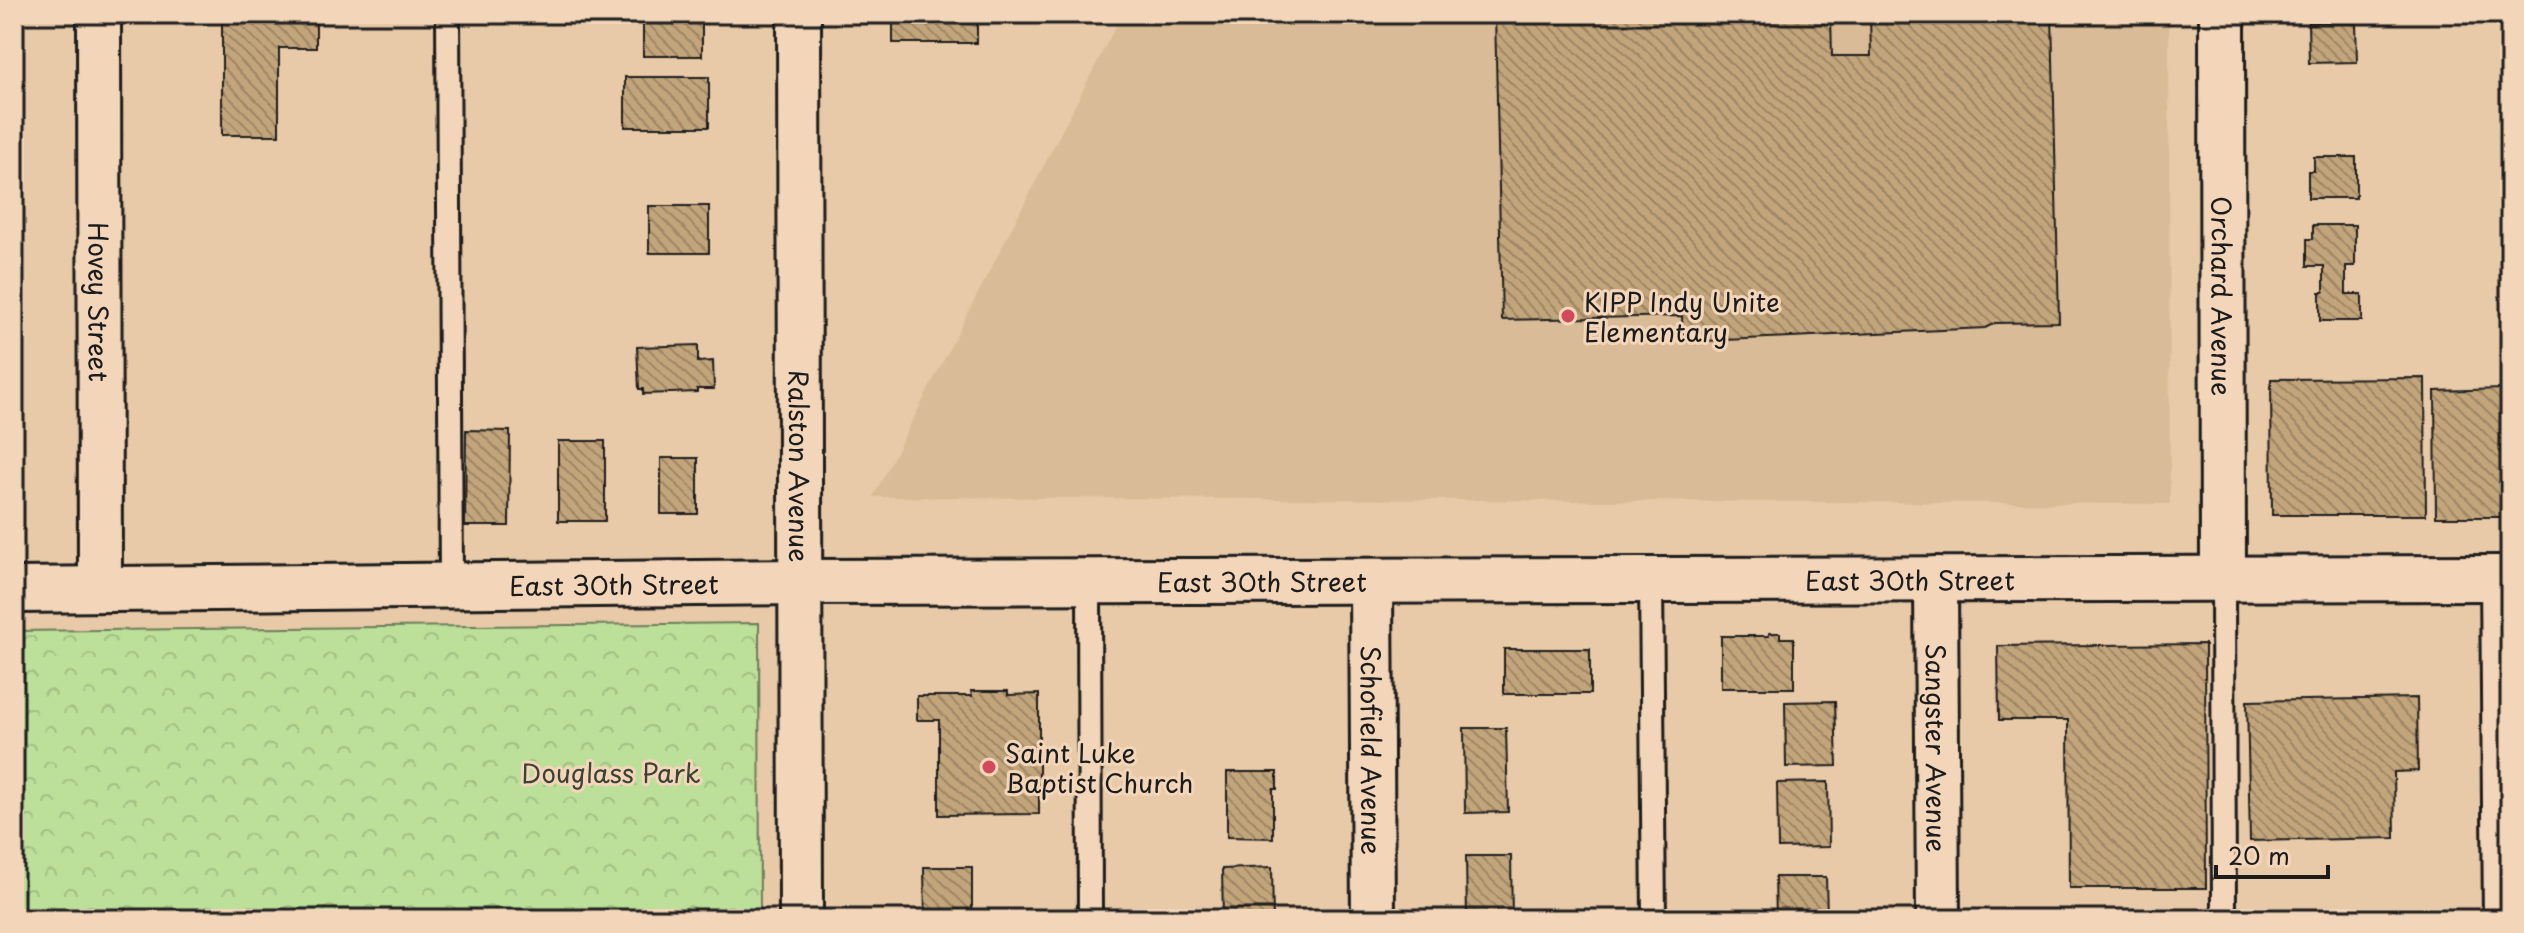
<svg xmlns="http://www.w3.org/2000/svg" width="2524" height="933" viewBox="0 0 2524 933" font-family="'Playpen Sans',sans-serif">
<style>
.built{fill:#d9bc97}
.forest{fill:url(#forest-crowns);stroke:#6c7e5a;stroke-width:2}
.building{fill:url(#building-back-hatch);stroke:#1c1c1c;stroke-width:2}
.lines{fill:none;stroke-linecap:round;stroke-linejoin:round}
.service-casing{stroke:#1c1c1c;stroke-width:28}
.minor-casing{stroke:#1c1c1c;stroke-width:48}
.tertiary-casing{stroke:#1c1c1c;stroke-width:50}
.secondary-casing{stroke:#1c1c1c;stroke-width:50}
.service{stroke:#f3d6b9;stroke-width:22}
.minor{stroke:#f3d6b9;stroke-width:42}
.tertiary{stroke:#f3d6b9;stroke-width:44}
.secondary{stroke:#f3d6b9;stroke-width:44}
.poi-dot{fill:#d1495b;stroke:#f3d6b9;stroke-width:3}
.labels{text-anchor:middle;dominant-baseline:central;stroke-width:6;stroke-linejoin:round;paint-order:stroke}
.street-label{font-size:26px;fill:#1c1c1c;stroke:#f3d6b9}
.poi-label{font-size:26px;fill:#1c1c1c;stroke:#f3d6b9;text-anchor:start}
.park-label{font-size:26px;fill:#3c4335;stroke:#f3d6b9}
</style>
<defs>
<pattern id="forest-crowns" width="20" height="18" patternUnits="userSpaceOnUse" patternTransform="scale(2)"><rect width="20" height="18" fill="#bcdf99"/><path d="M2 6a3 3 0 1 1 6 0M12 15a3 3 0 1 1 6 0" fill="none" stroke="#a1bf83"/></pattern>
<pattern id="building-back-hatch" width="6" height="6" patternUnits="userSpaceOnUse" patternTransform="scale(2)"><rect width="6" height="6" fill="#c3a57b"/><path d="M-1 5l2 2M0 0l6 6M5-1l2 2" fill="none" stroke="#9e8664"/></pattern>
</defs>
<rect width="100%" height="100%" fill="#e8caa8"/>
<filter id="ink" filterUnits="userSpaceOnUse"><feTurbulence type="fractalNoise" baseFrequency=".0125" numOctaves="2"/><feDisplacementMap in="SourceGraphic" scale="16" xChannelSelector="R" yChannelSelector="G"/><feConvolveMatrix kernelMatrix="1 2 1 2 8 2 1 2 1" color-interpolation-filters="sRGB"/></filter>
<g filter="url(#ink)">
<path class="built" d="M 1122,14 L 2169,14 L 2170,504 L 873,497 Z"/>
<path class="forest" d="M 759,623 L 760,919 L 14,919 L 14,631 Z"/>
<g class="building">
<path d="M 222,14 L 316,14 L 316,48 L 279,48 L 279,135 L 222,135 Z"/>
<rect x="643" y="14" width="59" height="42"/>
<rect x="893" y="14" width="84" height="29"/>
<path d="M 1495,14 L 1831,14 L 1832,56 L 1871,56 L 1870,14 L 2052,14 L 2059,322 L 1995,323 L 1985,328 L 1683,342 L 1682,316 L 1502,320 Z"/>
<path d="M 2308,22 L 2356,22 L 2357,62 L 2309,63 Z"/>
<rect x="625" y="77" width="84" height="50"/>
<path d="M 2314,157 L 2356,157 L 2356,198 L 2308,198 L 2308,171 L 2314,171 Z"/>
<rect x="649" y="206" width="60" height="47"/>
<path d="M 2313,225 L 2355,225 L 2355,266 L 2346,266 L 2346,294 L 2362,294 L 2362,321 L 2320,321 L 2320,292 L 2324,292 L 2324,266 L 2307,266 L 2307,239 L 2313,239 Z"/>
<path d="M 698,345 L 698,362 L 713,361 L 714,389 L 697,389 L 697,392 L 643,394 L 643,389 L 639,389 L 637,347 Z"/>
<path d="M 2425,378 L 2426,515 L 2272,515 L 2271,379 Z"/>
<path d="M 2503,389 L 2504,471 L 2510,471 L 2510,517 L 2436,517 L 2435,391 Z"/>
<path d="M 466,430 L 510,431 L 509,526 L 465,526 Z"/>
<rect x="558" y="441" width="47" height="80"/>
<rect x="661" y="458" width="37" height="56"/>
<path d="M 1769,633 L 1780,633 L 1780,638 L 1794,638 L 1794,688 L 1721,688 L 1721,636 L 1769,636 Z"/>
<path d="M 2205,644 L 2206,888 L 2069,888 L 2068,720 L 1999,720 L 1998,646 Z"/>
<rect x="1504" y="649" width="86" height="45"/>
<path d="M 971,691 L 1008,691 L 1008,695 L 1039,694 L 1039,814 L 939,815 L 939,720 L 917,720 L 917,696 L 972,696 Z"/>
<path d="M 2417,698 L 2418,771 L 2394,772 L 2395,838 L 2250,841 L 2247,701 Z"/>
<path d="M 1835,701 L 1837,766 L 1786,767 L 1785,702 Z"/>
<path d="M 1464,728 L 1506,728 L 1508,812 L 1465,813 Z"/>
<path d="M 1227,772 L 1277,772 L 1277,789 L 1273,789 L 1273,838 L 1227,837 Z"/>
<path d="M 1828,782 L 1829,847 L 1778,848 L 1777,783 Z"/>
<path d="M 1466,856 L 1511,856 L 1512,919 L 1467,919 Z"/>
<path d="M 924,867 L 972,867 L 972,919 L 925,919 Z"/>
<path d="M 1272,867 L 1273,919 L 1223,919 L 1222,869 Z"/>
<path d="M 1775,877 L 1826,877 L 1827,919 L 1776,919 Z"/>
</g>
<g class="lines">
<g class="service-casing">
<g id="service">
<path d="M 448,14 L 451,585"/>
<path d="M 2223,579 L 2224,919"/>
<path d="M 1651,580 L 1654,919"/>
<path d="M 1089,582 L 1090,919"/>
</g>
</g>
<g class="minor-casing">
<g id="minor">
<path id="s1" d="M 99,14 L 100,589"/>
<path id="s2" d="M 799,14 L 801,919"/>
<path id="s3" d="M 1936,578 L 1938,919"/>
<path d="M 2502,578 L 2505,919"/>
<path id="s4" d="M 1371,582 L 1373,919"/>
</g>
</g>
<g class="tertiary-casing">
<g id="tertiary">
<path id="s5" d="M 2222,14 L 2223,579"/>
</g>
</g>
<g class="secondary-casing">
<g id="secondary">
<path id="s6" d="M 14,590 L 799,582 L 2510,578"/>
</g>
</g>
<use href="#service" class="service"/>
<use href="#minor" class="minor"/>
<use href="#tertiary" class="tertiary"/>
<use href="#secondary" class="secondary"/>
</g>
</g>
<g class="poi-dot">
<circle cx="1568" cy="316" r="8"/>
<circle cx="989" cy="767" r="8"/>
</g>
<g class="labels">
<g class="street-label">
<text stroke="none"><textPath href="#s5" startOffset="282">Orchard Avenue</textPath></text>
<text stroke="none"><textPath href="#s1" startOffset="288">Hovey Street</textPath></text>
<text stroke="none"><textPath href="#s2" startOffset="452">Ralston Avenue</textPath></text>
<text stroke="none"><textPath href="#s6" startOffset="1896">East 30th Street</textPath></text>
<text stroke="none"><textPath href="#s6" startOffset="1248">East 30th Street</textPath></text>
<text stroke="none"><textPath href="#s6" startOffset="600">East 30th Street</textPath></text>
<text stroke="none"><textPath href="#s3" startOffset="170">Sangster Avenue</textPath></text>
<text stroke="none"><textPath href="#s4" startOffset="168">Schofield Avenue</textPath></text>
</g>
<g class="poi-label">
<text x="1584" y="301">KIPP Indy Unite<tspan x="1584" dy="30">Elementary</tspan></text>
<text x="1005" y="752">Saint Luke<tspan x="1005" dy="30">Baptist Church</tspan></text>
</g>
<g class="park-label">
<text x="611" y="772">Douglass Park</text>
</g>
</g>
<rect width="2524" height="933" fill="none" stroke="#f3d6b9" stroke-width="48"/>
<rect x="24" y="24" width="2476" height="885" fill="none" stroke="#1c1c1c" stroke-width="3" filter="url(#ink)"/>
<path d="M2216 865v12h112v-12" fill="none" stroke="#1c1c1c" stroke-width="4"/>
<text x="2228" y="865" font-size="24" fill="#1c1c1c" stroke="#f3d6b9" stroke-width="6" paint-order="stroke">20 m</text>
</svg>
